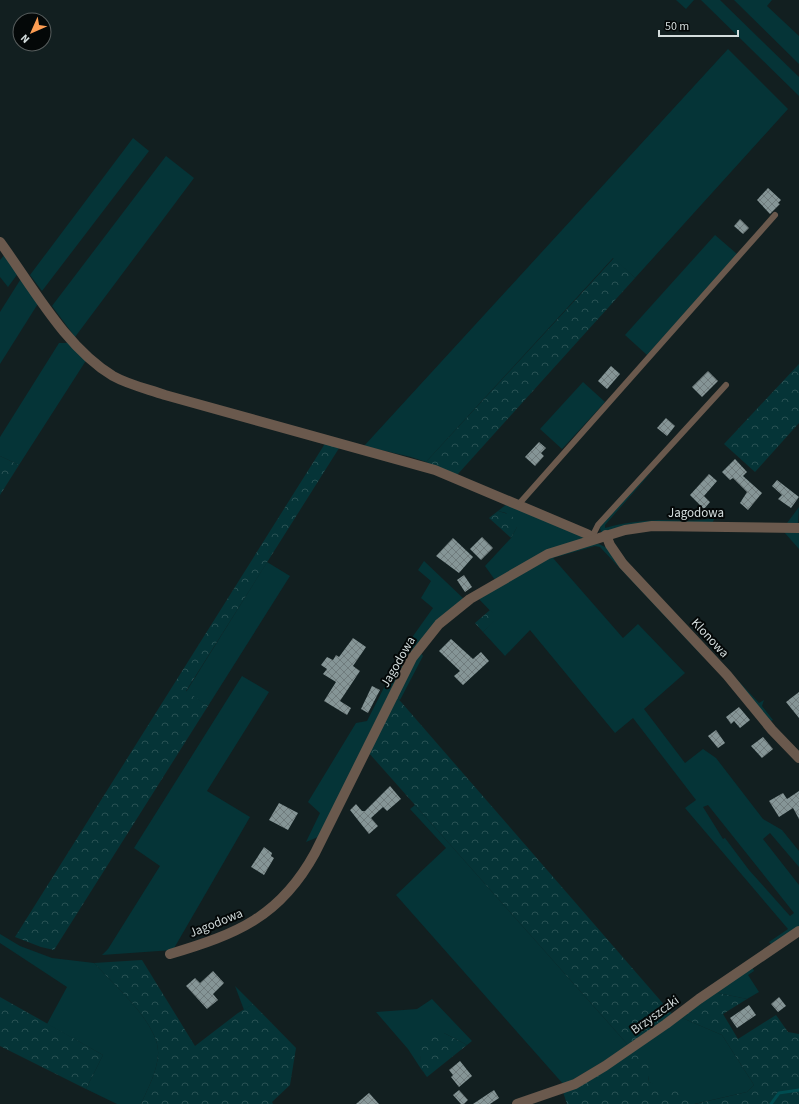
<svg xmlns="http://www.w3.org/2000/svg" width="799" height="1104" viewBox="0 0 799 1104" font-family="'Source Sans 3',sans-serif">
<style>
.green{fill:#053437;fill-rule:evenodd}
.forest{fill:url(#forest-crowns)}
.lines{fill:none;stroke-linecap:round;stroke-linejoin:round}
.stream{stroke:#004c50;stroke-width:3}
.building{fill:url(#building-cross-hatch)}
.lane{stroke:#6a594d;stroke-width:6}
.street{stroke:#6a594d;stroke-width:10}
.labels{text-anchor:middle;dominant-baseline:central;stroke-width:4;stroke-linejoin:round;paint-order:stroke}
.street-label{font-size:13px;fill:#d3dcdc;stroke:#040808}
</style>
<defs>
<pattern id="forest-crowns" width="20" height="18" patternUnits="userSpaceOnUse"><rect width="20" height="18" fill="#053437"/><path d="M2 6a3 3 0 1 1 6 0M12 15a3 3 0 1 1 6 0" fill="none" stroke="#295153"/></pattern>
<pattern id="building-cross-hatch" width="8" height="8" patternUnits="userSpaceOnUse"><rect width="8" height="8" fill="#859596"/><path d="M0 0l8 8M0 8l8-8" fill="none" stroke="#707c7d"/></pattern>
</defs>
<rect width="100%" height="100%" fill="#121f20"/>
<g class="green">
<path d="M 676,0 L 694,0 L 686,9 Z"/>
<path d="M 701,0 L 720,0 L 799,77 L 799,96 Z"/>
<path d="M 734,0 L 772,0 L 767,6 L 799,36 L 799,64 Z"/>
<path d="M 728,49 L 788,109 L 635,278 L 613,258 L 426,462 L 411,457 L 364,446 Z"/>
<path d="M 133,138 L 149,151 L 42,291 L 30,275 Z"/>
<path d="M 166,156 L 194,178 L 75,337 L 52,306 Z"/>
<path d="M 715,235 L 737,254 L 647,355 L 625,335 Z"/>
<path d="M 5,254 L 19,272 L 8,287 L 0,277 L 0,260 Z"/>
<path d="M 22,277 L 39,302 L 0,364 L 0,312 Z"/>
<path d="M 69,341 L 87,359 L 19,465 L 0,456 L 0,437 L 59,343 L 66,343 Z"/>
<path d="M 583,382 L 605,402 L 562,449 L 540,429 Z"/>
<path d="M 655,468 L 605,525 L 605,528 C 622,523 640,521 658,520 C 677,520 696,522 715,518 L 711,525 L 601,532 L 600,528 L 601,524 Z"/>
<path d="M 508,503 L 584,535 L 583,539 L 495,580 L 485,566 L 511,538 L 517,527 L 506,513 L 498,511 Z"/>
<path d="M 799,507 L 798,525 L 787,523 Z"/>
<path d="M 784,532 L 799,532 L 799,549 Z"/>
<path d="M 595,542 L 607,548 L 705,655 L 703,657 L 600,547 L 595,546 L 553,558 L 623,638 L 638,624 L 685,673 L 644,709 L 685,763 L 703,749 L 716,758 L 763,819 L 782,830 L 799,851 L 799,867 L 770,833 L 763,839 L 799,885 L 799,928 L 772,945 L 769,942 L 788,929 L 685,808 L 696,800 L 633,718 L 615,733 L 530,630 L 505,656 L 483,632 L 497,618 L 478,598 L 539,561 ZM 708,805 L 794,913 L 790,916 L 749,870 L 725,838 L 723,839 L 703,807 Z"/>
<path d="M 621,555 L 759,703 L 764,700 L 762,706 L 773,720 L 771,721 Z"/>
<path d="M 424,561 L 465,600 L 407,658 L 401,653 L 433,608 L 421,598 L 431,581 L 418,570 Z"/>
<path d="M 267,562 L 290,576 L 208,706 L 186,692 Z"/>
<path d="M 421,653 L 423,656 L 400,700 L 395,695 L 415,659 Z"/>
<path d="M 403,663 L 405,664 L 318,837 L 306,842 L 320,813 L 308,802 L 356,723 L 367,721 L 396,664 Z"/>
<path d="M 242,676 L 269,692 L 207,791 L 250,817 L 173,950 L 102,955 L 108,949 L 160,866 L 134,848 Z"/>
<path d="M 415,805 L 629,1046 L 564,1085 L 396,895 L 446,848 L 410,809 Z"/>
<path d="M 0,934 L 20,946 L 52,958 L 94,963 C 113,984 161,1025 158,1055 C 157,1072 148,1088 141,1104 L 117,1104 L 86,1089 L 103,1055 L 47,1024 L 67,987 L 0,943 Z"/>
<path d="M 752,966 L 754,971 L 748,975 L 759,992 L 747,999 L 713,992 Z"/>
<path d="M 235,986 L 253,1004 L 244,1010 Z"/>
<path d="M 432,999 L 472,1041 L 467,1045 L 444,1033 L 420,1057 L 423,1072 L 408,1049 L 376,1012 L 417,1009 Z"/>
<path d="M 680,1017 L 722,1035 L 754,1085 L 747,1092 L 694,1104 L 649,1082 L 648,1076 L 633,1049 Z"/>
</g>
<g class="forest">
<path d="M 614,258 L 635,278 L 457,475 L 426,462 Z"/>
<path d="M 799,364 L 799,423 L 755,472 L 724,444 Z"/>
<path d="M 326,442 L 341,445 L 186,691 L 208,706 L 54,950 L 41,947 L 15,937 Z"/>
<path d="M 0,456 L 19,465 L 0,495 Z"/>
<path d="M 498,511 L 511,515 L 517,522 L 517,527 L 511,538 L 489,518 Z"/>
<path d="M 490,610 L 498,618 L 483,632 L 475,623 Z"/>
<path d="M 395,695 L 673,1015 L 629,1046 L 368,752 Z"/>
<path d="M 142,960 L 195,1046 L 238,1013 L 253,1004 L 296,1048 L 290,1085 L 272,1102 L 273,1104 L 141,1104 C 148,1088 157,1072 158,1055 C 161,1025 113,984 94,963 Z"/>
<path d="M 713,992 L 747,999 L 723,1014 L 738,1039 L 776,1015 L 788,1032 L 799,1034 L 799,1104 L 567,1104 L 563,1092 L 633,1049 L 652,1070 L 648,1076 L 649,1082 L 689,1095 L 695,1104 L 747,1092 L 754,1085 L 722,1035 L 680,1017 Z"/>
<path d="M 0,997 L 103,1055 L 86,1089 L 0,1046 Z"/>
<path d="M 432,1031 L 444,1033 L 467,1045 L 427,1077 C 415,1063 420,1042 432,1031 Z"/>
</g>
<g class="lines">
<path class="stream" d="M 771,1104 L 779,1093 L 799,1090"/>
</g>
<g class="building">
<path d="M 768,188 L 781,200 L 778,203 L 780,204 L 770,214 L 757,200 Z"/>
<path d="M 740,219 L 749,228 L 743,234 L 734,226 Z"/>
<path d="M 611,366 L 620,374 L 607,389 L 598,381 Z"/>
<path d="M 708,371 L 718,381 L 702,397 L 692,387 Z"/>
<path d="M 666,418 L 675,426 L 667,436 L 657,428 Z"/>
<path d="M 539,442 L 546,448 L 541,453 L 544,456 L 535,466 L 525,457 Z"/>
<path d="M 735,459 L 747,472 L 743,476 L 762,493 L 748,510 L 740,503 L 747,492 L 733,478 L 730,480 L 722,472 Z"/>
<path d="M 709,474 L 717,481 L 704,496 L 710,502 L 704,509 L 690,495 Z"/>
<path d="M 777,480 L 799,497 L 791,508 L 778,499 L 782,495 L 772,486 Z"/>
<path d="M 482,537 L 493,548 L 481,560 L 470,549 Z"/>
<path d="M 453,538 L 473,557 L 459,573 L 436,556 Z"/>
<path d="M 464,575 L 472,587 L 465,592 L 457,580 Z"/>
<path d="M 353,638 L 366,647 L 353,666 L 360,671 L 340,701 L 351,708 L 347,715 L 324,701 L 336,682 L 323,674 L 327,669 L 321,665 L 327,657 L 333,660 L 336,655 L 339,657 Z"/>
<path d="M 451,639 L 473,659 L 481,652 L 489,661 L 463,685 L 454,676 L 460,671 L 439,651 Z"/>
<path d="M 372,686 L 380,690 L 368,713 L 361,709 Z"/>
<path d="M 799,692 L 799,718 L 786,702 Z"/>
<path d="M 739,707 L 750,720 L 740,728 L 734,721 L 731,724 L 726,717 Z"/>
<path d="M 716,730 L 725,743 L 718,748 L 708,736 Z"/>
<path d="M 763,737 L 773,749 L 762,758 L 751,746 Z"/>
<path d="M 390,786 L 401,799 L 387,811 L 383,807 L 371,818 L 378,826 L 369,834 L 350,810 L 356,804 L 362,811 L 365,811 Z"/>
<path d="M 799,791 L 799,819 L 793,808 L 779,817 L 769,801 L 783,793 L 787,799 Z"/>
<path d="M 279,803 L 298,813 L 288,830 L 269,820 Z"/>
<path d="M 264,847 L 272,853 L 271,856 L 274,858 L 264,875 L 251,867 Z"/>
<path d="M 213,971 L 224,983 L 213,994 L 218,1000 L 207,1009 L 186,986 L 195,978 L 200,983 Z"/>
<path d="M 779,997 L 786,1006 L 778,1012 L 771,1004 Z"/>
<path d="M 749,1005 L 756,1015 L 737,1028 L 730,1018 Z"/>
<path d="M 460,1061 L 472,1076 L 459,1087 L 451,1077 L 453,1075 L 449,1070 Z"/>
<path d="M 459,1090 L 468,1100 L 464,1104 L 461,1104 L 453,1095 Z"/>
<path d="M 494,1090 L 499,1098 L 490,1104 L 473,1104 Z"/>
<path d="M 369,1093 L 379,1104 L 356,1104 Z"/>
</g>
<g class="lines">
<g class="lane">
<path d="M 518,505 L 775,215"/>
<path d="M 592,537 L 598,525 L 726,385"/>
</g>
<g class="street">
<path d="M 0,242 C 33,287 65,347 113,376 C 129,385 148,389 165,395 L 435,470 L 587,534 L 594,538"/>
<path d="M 606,535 L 610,545 L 623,564 L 727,675 L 772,730 L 799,758"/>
<path d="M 170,954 C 237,934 280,917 315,853 L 412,658 L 439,624 L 470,599 L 548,554 L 625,530 L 652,526 L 799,528"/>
<path d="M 517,1104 L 575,1084 L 605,1066 L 666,1024 L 699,999 L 799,931"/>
</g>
</g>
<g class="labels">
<g class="street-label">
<text x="696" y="513">Jagodowa</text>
<text transform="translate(710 638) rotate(47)">Klonowa</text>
<text transform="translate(398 662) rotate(-60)">Jagodowa</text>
<text transform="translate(216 923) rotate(-22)">Jagodowa</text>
<text transform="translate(655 1015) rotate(-36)">Brzyszczki</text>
</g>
</g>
<g transform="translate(32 32) rotate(225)"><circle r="19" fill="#040808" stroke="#575d5d"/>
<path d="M0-3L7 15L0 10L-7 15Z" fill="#fc9d53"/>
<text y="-6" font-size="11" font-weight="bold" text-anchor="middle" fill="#d3dcdc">N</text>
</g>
<path d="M659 30v6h79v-6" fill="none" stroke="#d3dcdc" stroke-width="2"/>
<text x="665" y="30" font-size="12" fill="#d3dcdc" stroke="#040808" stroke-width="3" paint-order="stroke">50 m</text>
</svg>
